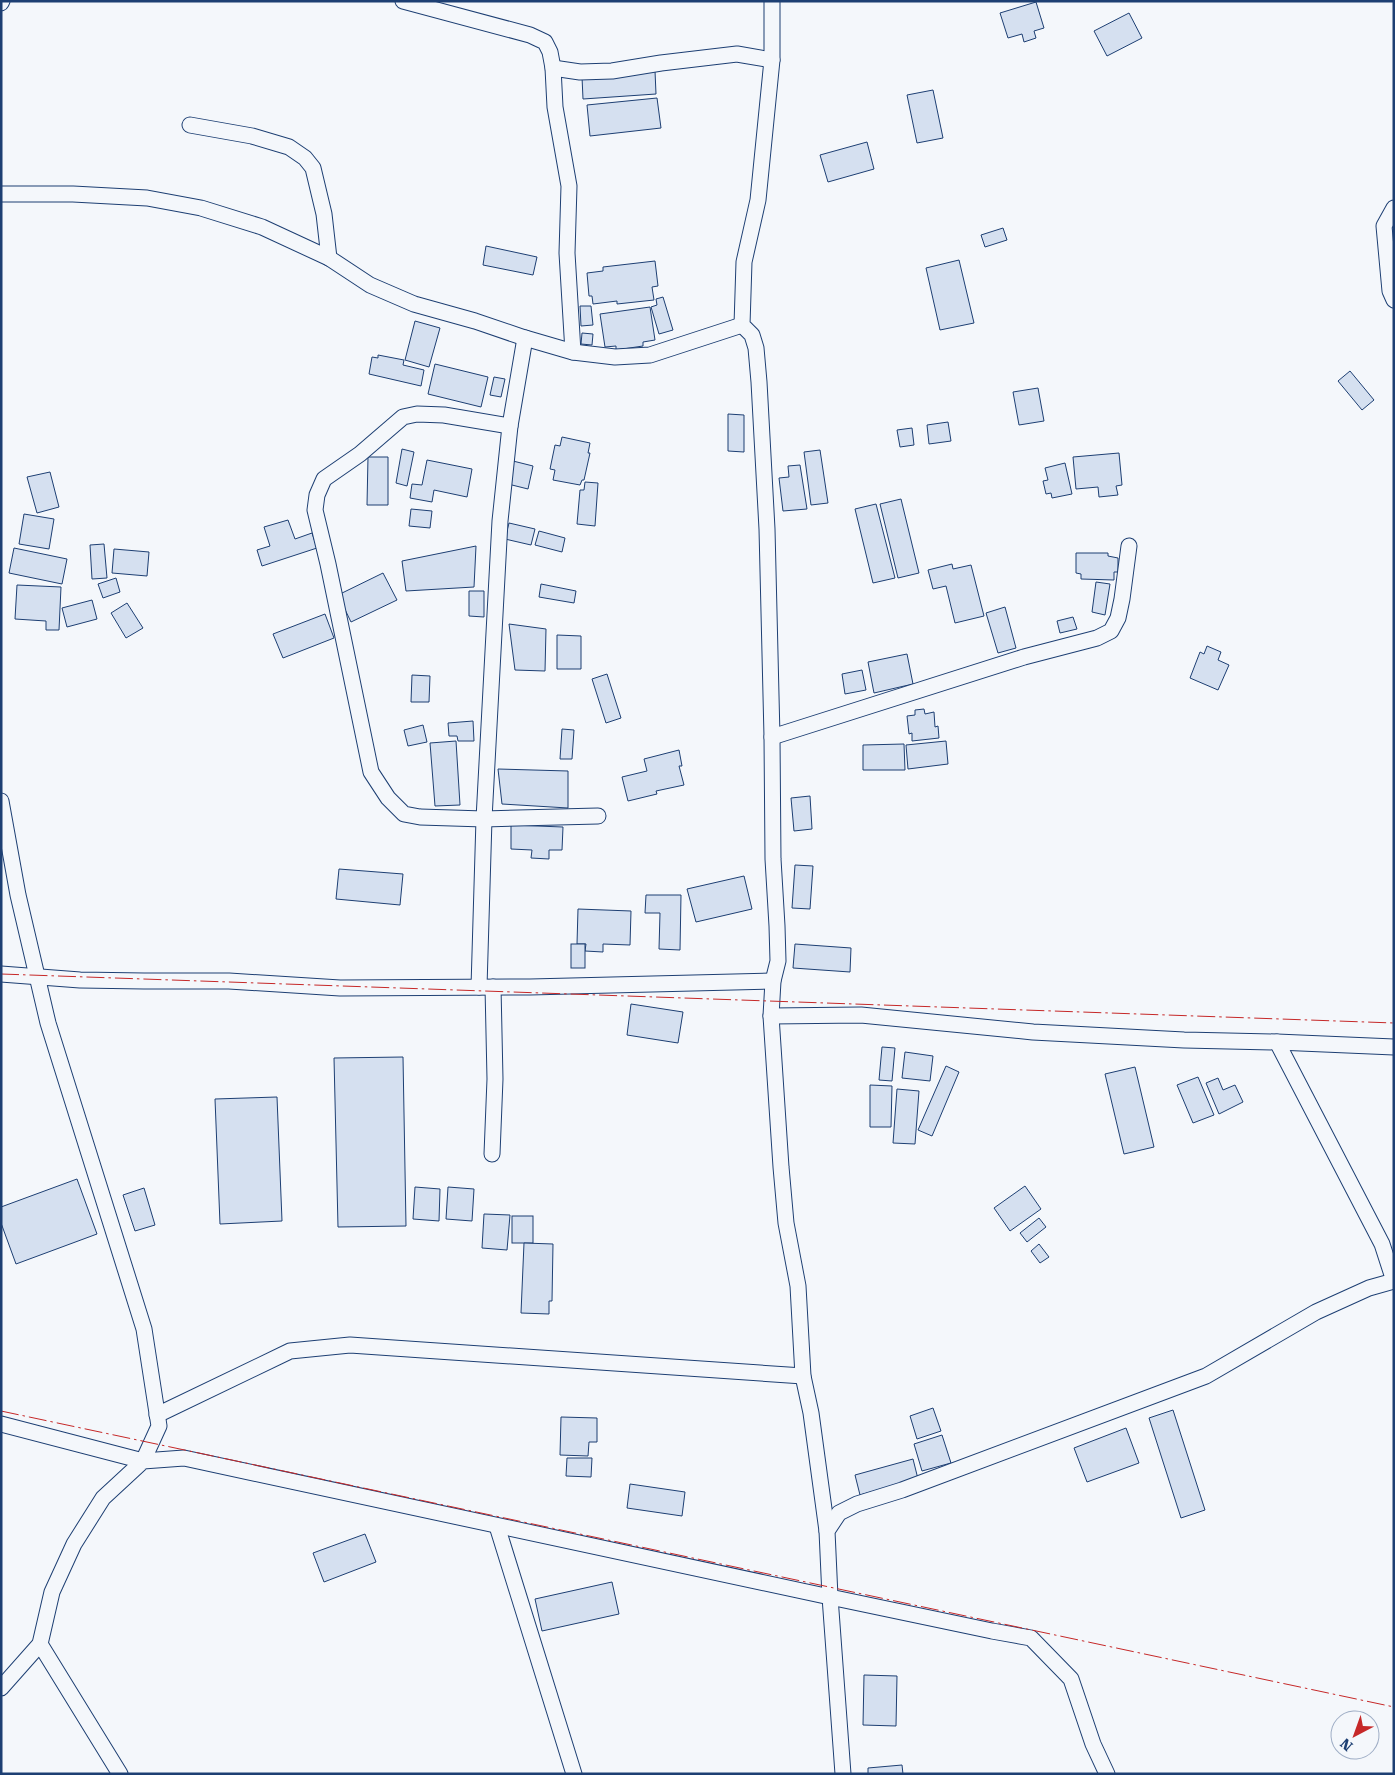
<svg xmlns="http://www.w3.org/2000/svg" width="1395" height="1775" viewBox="0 0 1395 1775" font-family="'Roboto Serif',serif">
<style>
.building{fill:#d5e0f0;stroke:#1d3f73}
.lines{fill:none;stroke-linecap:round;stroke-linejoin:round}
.minor-casing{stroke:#1d3f73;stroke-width:17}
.minor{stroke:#f4f7fb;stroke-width:15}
.power{stroke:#c62828;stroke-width:1;stroke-dasharray:18 4 2.5 4;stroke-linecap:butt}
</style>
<rect width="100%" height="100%" fill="#f4f7fb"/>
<g class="building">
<path d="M 1036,2 L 1044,28 L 1034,31 L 1036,38 L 1024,42 L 1022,34 L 1008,38 L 1000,13 Z"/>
<path d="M 1129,13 L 1142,38 L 1107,56 L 1094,31 Z"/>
<path d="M 655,71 L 656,94 L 583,99 L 582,77 Z"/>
<path d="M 933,90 L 943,138 L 917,143 L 907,95 Z"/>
<path d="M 657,98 L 661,128 L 590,136 L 587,105 Z"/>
<path d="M 867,142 L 874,169 L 828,182 L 820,155 Z"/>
<path d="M 1003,228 L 1007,240 L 985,247 L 981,235 Z"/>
<path d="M 486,246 L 537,257 L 533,275 L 483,265 Z"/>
<path d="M 959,260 L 974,323 L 940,330 L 926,268 Z"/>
<path d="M 655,261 L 658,286 L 652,287 L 654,300 L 617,304 L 617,301 L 593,304 L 592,296 L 589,296 L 587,273 L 603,271 L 603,267 Z"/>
<path d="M 663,297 L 673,330 L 659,334 L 651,307 L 657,305 L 656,299 Z"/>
<path d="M 580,306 L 591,306 L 593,325 L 581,326 Z"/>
<path d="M 650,307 L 655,340 L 643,342 L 643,346 L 616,350 L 616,346 L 605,347 L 600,314 Z"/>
<path d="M 415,321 L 440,328 L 429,367 L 405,360 Z"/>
<path d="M 582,333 L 593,334 L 592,345 L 581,344 Z"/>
<path d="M 378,355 L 404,360 L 403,365 L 424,370 L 421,386 L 369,374 L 372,357 L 378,358 Z"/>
<path d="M 435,364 L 488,377 L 481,407 L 428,394 Z"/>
<path d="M 1350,371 L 1374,400 L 1362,410 L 1338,381 Z"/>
<path d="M 494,377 L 505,379 L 501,397 L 490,395 Z"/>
<path d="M 1038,388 L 1044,421 L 1019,425 L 1013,392 Z"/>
<path d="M 728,414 L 744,415 L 744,452 L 728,451 Z"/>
<path d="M 948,422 L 951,441 L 929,444 L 927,425 Z"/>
<path d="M 912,428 L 914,445 L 900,447 L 897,430 Z"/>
<path d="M 562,437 L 590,443 L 588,453 L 590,453 L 584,480 L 582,480 L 580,485 L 553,480 L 555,470 L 550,469 L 555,445 L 560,446 Z"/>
<path d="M 402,449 L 414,452 L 407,486 L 396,483 Z"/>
<path d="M 820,450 L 828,503 L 811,505 L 804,452 Z"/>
<path d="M 1119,453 L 1122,485 L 1116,486 L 1118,495 L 1099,497 L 1098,487 L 1076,489 L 1073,457 Z"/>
<path d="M 368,457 L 388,457 L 388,505 L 367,505 Z"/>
<path d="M 427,460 L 472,469 L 467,497 L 434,490 L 432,502 L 410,498 L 412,484 L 422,485 Z"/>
<path d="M 513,461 L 533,466 L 528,489 L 508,484 Z"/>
<path d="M 1065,463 L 1072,494 L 1052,498 L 1051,493 L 1046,494 L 1043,481 L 1048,480 L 1045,468 Z"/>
<path d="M 800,465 L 807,509 L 783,511 L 779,478 L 789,477 L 788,466 Z"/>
<path d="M 50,472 L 59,507 L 37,513 L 27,477 Z"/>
<path d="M 585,482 L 598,483 L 595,526 L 577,524 L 580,490 L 584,490 Z"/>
<path d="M 901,499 L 919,573 L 898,578 L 880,504 Z"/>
<path d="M 876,504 L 895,578 L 873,583 L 855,509 Z"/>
<path d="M 411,509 L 432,511 L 430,528 L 409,526 Z"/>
<path d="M 24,514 L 54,519 L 49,549 L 19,544 Z"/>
<path d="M 288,520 L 295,539 L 312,533 L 317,548 L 262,566 L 257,550 L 270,546 L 264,527 Z"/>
<path d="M 509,523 L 535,529 L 531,545 L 505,539 Z"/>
<path d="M 539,531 L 565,538 L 562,552 L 535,545 Z"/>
<path d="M 104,544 L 107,578 L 92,579 L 90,545 Z"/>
<path d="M 476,546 L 474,587 L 406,591 L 402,561 Z"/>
<path d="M 14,548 L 67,559 L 62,584 L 9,573 Z"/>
<path d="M 114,549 L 149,552 L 147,576 L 112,573 Z"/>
<path d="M 1076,553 L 1108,553 L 1108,556 L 1118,558 L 1118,572 L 1114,572 L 1114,580 L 1081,579 L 1081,574 L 1076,573 Z"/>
<path d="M 952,564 L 953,569 L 971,565 L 984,616 L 955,623 L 946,586 L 933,589 L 928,570 Z"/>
<path d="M 383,573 L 397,600 L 351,622 L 338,595 Z"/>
<path d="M 116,578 L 120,592 L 103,598 L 98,584 Z"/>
<path d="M 1096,582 L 1110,584 L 1105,615 L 1092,612 Z"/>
<path d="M 541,584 L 576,591 L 574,603 L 539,597 Z"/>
<path d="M 17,585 L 61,587 L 59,630 L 46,630 L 46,621 L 15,619 Z"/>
<path d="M 469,591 L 484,591 L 484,617 L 469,616 Z"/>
<path d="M 92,600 L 97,619 L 67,627 L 62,608 Z"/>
<path d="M 127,603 L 143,628 L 126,638 L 111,613 Z"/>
<path d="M 1005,607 L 1016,648 L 998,653 L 986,613 Z"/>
<path d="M 325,614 L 334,638 L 283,658 L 273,634 Z"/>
<path d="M 1073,617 L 1077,629 L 1060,633 L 1057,621 Z"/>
<path d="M 509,624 L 546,629 L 545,671 L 515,670 Z"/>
<path d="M 557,635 L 581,636 L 581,669 L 557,669 Z"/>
<path d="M 1207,646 L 1221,652 L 1218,660 L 1229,665 L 1218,690 L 1190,678 L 1200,652 L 1204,654 Z"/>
<path d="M 907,654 L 913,684 L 874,693 L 868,662 Z"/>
<path d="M 862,670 L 866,690 L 845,694 L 842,674 Z"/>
<path d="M 607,674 L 621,718 L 606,723 L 592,679 Z"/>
<path d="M 412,675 L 430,676 L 429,702 L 411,702 Z"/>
<path d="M 924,709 L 925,714 L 934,712 L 935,727 L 938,726 L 939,738 L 912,741 L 912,733 L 909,734 L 907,716 L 915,715 L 915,710 Z"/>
<path d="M 473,721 L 474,741 L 458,741 L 457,736 L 449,736 L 448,723 Z"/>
<path d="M 423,725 L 427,742 L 408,746 L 404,730 Z"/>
<path d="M 562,729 L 574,730 L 572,759 L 560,759 Z"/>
<path d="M 456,741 L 460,805 L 435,806 L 430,743 Z"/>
<path d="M 946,741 L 948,764 L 908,769 L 906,745 Z"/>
<path d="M 904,744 L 905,770 L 863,770 L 863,745 Z"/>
<path d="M 679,750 L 682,766 L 679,766 L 684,785 L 656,791 L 657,794 L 628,801 L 622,777 L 647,771 L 644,759 Z"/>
<path d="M 498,769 L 568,771 L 568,808 L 502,804 Z"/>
<path d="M 810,796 L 812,829 L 794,831 L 791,798 Z"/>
<path d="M 511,825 L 563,827 L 562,850 L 549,850 L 549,859 L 531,858 L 532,850 L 511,849 Z"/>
<path d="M 795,865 L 813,866 L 810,909 L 792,908 Z"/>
<path d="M 339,869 L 403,874 L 400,905 L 336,899 Z"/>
<path d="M 744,876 L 752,909 L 696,922 L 687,889 Z"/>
<path d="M 646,895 L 681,895 L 680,950 L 659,949 L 660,913 L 645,913 Z"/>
<path d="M 578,909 L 631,911 L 630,945 L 603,944 L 603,952 L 585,951 L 586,944 L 577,944 Z"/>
<rect x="571" y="944" width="14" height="24"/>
<path d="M 795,944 L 851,948 L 850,972 L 793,968 Z"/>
<path d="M 631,1004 L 683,1012 L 678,1043 L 627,1035 Z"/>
<path d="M 882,1047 L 895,1048 L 892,1081 L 879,1080 Z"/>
<path d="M 905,1052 L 933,1056 L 930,1081 L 902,1078 Z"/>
<path d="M 403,1057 L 406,1226 L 338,1227 L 334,1058 Z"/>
<path d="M 946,1066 L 959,1072 L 932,1136 L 918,1130 Z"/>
<path d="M 1135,1067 L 1154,1147 L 1124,1154 L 1105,1074 Z"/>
<path d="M 1198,1077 L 1214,1115 L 1193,1123 L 1177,1085 Z"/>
<path d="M 1218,1078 L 1223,1090 L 1235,1085 L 1243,1102 L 1219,1114 L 1206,1083 Z"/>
<path d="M 870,1085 L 892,1086 L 891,1127 L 870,1127 Z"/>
<path d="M 897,1089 L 919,1091 L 915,1144 L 893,1143 Z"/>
<path d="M 277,1097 L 282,1221 L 220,1224 L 215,1099 Z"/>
<path d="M 77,1179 L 97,1234 L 16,1264 L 1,1223 L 1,1207 Z"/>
<path d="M 1025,1186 L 1041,1209 L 1010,1231 L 994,1208 Z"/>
<path d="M 415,1187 L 440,1189 L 439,1221 L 413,1219 Z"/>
<path d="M 448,1187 L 474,1189 L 472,1221 L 446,1219 Z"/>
<path d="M 144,1188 L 155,1225 L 135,1231 L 123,1195 Z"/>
<path d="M 484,1214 L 510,1215 L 507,1250 L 482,1248 Z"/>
<rect x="512" y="1216" width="21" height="27"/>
<path d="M 1039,1218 L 1046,1227 L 1027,1242 L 1020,1233 Z"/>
<path d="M 524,1243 L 553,1244 L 552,1301 L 549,1301 L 549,1314 L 521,1313 Z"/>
<path d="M 1039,1244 L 1049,1257 L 1040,1263 L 1031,1251 Z"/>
<path d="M 933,1408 L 941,1431 L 917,1439 L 910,1416 Z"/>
<path d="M 1173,1410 L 1205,1510 L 1181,1518 L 1149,1418 Z"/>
<path d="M 561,1417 L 597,1418 L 597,1442 L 589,1442 L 588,1456 L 560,1455 Z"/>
<path d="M 1126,1428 L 1139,1463 L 1087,1482 L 1074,1448 Z"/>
<path d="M 942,1435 L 951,1463 L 922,1471 L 914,1444 Z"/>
<path d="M 567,1458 L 592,1458 L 591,1477 L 566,1476 Z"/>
<path d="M 913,1459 L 918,1479 L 860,1495 L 855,1475 Z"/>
<path d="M 630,1484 L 685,1492 L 682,1516 L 627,1508 Z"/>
<path d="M 365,1534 L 376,1562 L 324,1582 L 313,1553 Z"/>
<path d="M 612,1582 L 619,1614 L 542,1631 L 535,1599 Z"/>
<path d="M 864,1675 L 897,1676 L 896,1726 L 863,1725 Z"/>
<path d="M 902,1765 L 903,1774 L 868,1774 L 868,1768 Z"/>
</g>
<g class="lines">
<g class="minor-casing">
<g id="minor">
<path d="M 403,1 L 530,35 L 545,42 L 550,52 L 553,68 L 555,107 L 569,186 L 567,253 L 573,352"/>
<path d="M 772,1 L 772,60 L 758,200 L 744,262 L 742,325 L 752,335 L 756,348 L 759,382 L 767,529 L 772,737 L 773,859 L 777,926 L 778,961 L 773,981 L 771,1016 L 781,1167 L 786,1223 L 798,1286 L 803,1376 L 811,1413 L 827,1531"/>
<path d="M 1,3 L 2,1"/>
<path d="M 553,68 L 580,72 L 612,71 L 661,63 L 737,54 L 772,60"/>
<path d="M 190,125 L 252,136 L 289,147 L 305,158 L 313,168 L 324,214 L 329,258"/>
<path d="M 1,194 L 73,194 L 147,198 L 201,208 L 262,227 L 329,258 L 370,285 L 414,304 L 475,321 L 525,338 L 573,352 L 615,357 L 650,355 L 742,325"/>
<path d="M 1394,208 L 1384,226 L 1390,291 L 1394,300"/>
<path d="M 510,426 L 444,415 L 417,414 L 403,417 L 360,454 L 324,479 L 317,495 L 315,510 L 328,564 L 371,772 L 388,798 L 404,814 L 420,817 L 484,819 L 598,816"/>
<path d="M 772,737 L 1024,657 L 1097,638 L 1111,631 L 1118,618 L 1122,599 L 1129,546"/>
<path d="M 1,801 L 18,895 L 48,1023 L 144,1329 L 159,1426 L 143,1461 L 1,1424"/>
<path d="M 1,974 L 80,980 L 144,981 L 229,981 L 340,988 L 530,987 L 773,981"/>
<path d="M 479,987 L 484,819 L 500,521 L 510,426 L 525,338"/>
<path d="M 771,1016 L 861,1015 L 1033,1032 L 1184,1040 L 1277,1042 L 1394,1047"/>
<path d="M 1277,1042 L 1382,1244 L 1394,1281"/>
<path d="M 492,1154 L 495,1079 L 493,987"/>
<path d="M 157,1415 L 290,1351 L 350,1345 L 803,1376"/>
<path d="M 497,1526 L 574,1774"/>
<path d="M 40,1644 L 120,1774"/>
<path d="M 1,1688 L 40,1644 L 52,1592 L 74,1544 L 103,1498 L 143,1461 L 184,1458 L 830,1597 L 843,1774"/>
<path d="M 1107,1774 L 1093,1744 L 1071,1679 L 1031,1638 L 992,1631 L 830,1597 L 827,1531 L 839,1513 L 857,1504 L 902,1490 L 1206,1376 L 1316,1312 L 1369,1288 L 1394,1281"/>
</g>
</g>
<use href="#minor" class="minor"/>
<g class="power">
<path d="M 1,974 L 1394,1023"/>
<path d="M 1,1411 L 1394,1707"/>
</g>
</g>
<rect width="1395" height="1775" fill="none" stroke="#1d3f73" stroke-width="5"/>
<g transform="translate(1355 1735) rotate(221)"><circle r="24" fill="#f4f7fb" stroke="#9eadc5"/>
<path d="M0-4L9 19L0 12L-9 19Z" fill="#c62828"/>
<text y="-8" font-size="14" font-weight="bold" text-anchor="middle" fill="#1d3f73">N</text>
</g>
</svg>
